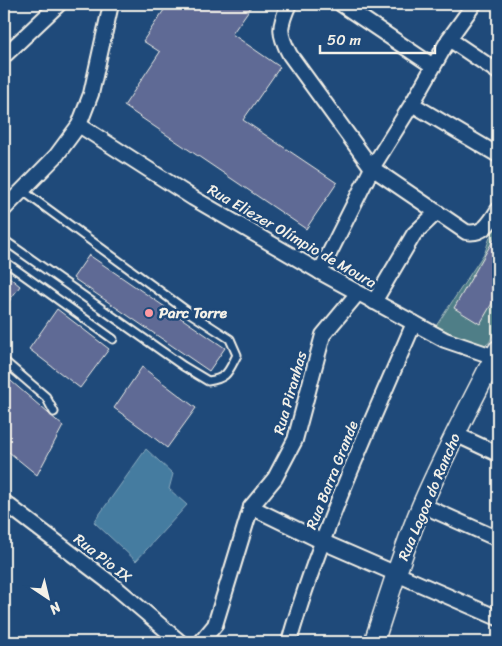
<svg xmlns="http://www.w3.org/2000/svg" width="502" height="646" viewBox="0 0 502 646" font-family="Sriracha,sans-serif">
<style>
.green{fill:#507e87;stroke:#a2b8b8}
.water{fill:#447ba0;stroke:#8aaabd}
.building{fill:#5f6b95;stroke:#f4f1e8}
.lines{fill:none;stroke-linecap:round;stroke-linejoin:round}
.lane-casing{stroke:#f4f1e8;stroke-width:11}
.street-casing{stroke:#f4f1e8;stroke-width:18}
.secondary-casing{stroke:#f4f1e8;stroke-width:22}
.lane{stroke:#1f4a7a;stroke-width:7}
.street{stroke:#1f4a7a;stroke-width:14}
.secondary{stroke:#1f4a7a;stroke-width:19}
.poi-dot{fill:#ff9aa2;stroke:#1f4a7a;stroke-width:2}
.labels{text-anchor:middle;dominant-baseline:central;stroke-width:5;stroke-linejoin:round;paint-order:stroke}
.street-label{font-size:15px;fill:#f4f1e8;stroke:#1f4a7a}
.poi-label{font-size:15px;font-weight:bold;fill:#f4f1e8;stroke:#1f4a7a;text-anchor:start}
</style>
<rect width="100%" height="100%" fill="#1f4a7a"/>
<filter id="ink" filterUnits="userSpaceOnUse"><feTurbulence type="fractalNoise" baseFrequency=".02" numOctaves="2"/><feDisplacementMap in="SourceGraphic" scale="10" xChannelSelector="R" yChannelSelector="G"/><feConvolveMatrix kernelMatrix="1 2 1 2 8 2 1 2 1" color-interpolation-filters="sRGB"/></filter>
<g filter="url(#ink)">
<path class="green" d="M 498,222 L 498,325 L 489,343 L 483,346 L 477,346 L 436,326 L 485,252 L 490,237 Z"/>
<path class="water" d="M 146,449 L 173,474 L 169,489 L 187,505 L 136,561 L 94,522 Z"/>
<g class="building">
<path d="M 168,4 L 253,4 L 232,34 L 280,67 L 243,120 L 337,183 L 306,229 L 124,106 L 160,52 L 143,41 Z"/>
<path d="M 498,232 L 498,293 L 480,324 L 454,308 Z"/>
<path d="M 89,255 L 225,348 L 209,371 L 73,278 Z"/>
<path d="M 4,273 L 20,286 L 4,308 Z"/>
<path d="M 57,309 L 109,349 L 80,388 L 29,349 Z"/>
<path d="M 142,367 L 196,408 L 167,448 L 143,429 L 114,408 Z"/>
<path d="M 4,375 L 63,426 L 37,475 L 4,448 Z"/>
</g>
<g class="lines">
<g class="lane-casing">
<g id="lane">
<path d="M 4,240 L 183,366 L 208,381 C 228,378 228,372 237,355 L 230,339 L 187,311 L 23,191"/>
<path d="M 4,261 L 113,339"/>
<path d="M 4,361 L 46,397 L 54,412"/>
</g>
</g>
<g class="street-casing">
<g id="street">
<path d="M 289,4 C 279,26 278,33 290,55 L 372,168 L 466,232 C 483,235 490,223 498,210"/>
<path d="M 341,4 L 433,66"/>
<path d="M 449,39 L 498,72"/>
<path d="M 4,56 L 59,4"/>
<path d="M 412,104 L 498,155"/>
<path d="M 79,125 L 193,198 L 320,272 L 445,340 L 498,358"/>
<path d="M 4,209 L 56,156 L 79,125 L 91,94 L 111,4"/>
<path d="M 320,272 L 372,168 L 412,104 L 449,39 L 474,4"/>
<path d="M 374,302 L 414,234 L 437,212"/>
<path d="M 455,434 L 498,454"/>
<path d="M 4,502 L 113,585 L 180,642"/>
<path d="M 422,505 L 498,539"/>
<path d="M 251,507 L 323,542 L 498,618"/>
<path d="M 201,642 L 215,625 L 251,507 L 275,478 L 295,440 L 323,335 L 358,293"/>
<path d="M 289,642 C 320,533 369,428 414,323"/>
</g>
</g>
<g class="secondary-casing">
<path id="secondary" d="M 374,642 C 389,596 403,549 422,505 C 445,452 472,401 498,350"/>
</g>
<use href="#lane" class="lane"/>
<use href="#street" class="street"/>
<use href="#secondary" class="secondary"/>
</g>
</g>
<circle class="poi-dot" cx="149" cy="313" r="5"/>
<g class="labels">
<g class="street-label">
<text transform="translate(292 236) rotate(30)">Rua Eliezer Olímpio de Moura</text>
<text transform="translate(290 393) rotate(-74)">Rua Piranhas</text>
<text transform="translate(332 475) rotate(-68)">Rua Barra Grande</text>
<text transform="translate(429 497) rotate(-67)">Rua Lagoa do Rancho</text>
<text transform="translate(103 558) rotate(38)">Rua Pio IX</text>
</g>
<g class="poi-label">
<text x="159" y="313">Parc Torre</text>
</g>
</g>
<rect width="502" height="646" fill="none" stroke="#1f4a7a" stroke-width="20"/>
<rect x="10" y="10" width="482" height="626" fill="none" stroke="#f4f1e8" stroke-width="2" filter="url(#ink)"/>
<g transform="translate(48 598) rotate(145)" stroke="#1f4a7a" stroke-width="4" paint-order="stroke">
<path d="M0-4L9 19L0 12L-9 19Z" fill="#f4f1e8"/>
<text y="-8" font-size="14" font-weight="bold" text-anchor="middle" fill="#f4f1e8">N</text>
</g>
<path d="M320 45v8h115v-8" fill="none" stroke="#f4f1e8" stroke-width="2.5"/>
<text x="327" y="45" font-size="15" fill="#f4f1e8" stroke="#1f4a7a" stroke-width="4" paint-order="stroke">50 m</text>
</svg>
